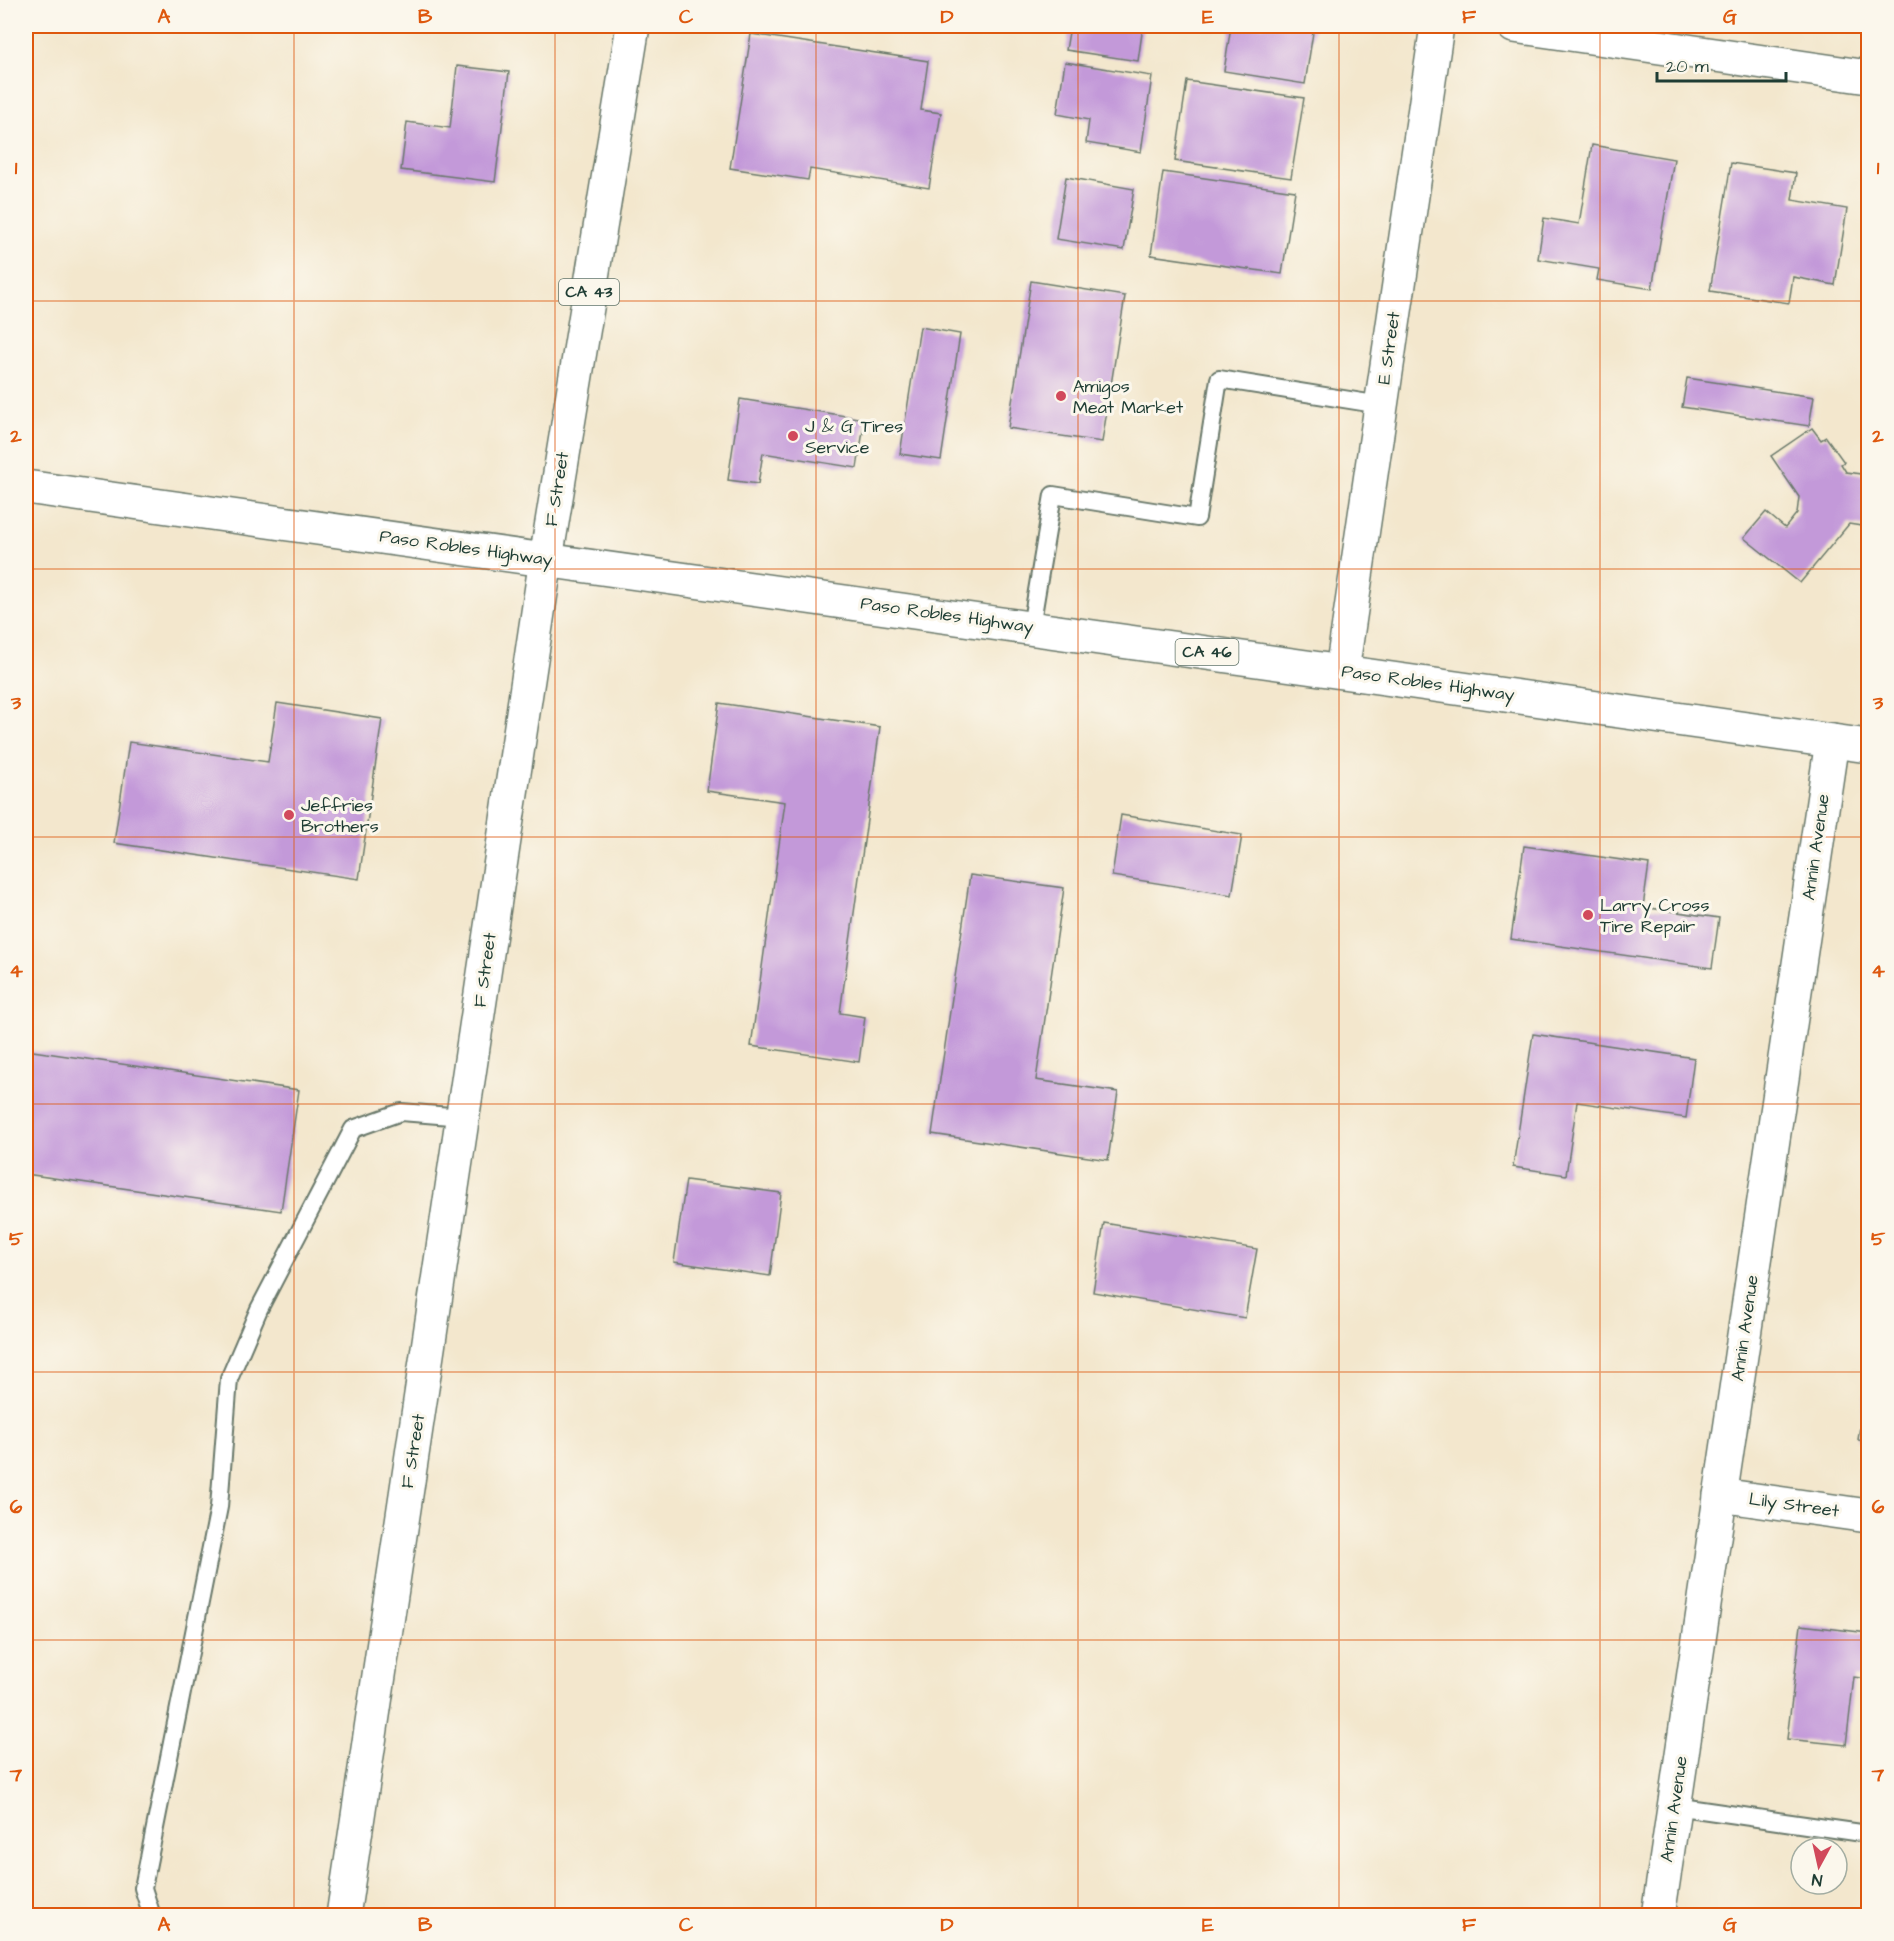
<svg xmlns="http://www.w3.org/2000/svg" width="1894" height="1941" viewBox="0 0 1894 1941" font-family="'Architects Daughter',sans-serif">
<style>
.building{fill:#c399d9}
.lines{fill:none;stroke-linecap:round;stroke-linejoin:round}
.service-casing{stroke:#69786a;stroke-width:20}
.minor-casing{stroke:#69786a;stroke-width:36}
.tertiary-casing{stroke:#69786a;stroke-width:36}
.primary-casing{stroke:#69786a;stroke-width:36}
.trunk-casing{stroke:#69786a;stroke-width:36}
.service{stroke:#fff;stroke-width:16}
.minor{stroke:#fff;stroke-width:33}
.tertiary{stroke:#fff;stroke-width:33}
.primary{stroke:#fff;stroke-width:33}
.trunk{stroke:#fff;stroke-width:33}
.grid{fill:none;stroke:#de580e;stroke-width:1.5;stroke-opacity:0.55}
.poi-dot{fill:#d1495b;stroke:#fbf7ec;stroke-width:2}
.labels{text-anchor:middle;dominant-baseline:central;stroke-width:6;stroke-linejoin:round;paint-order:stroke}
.shield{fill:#fbf7ec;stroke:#61756b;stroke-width:1.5}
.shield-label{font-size:16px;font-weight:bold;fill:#1f3d34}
.street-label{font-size:18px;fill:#1f3d34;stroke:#fbf7ec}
.poi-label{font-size:18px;fill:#1f3d34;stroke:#fbf7ec;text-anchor:start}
.neatline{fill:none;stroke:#de580e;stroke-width:2}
.grid-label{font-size:20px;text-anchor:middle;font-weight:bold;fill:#de580e}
</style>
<rect width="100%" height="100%" fill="#fbf7ec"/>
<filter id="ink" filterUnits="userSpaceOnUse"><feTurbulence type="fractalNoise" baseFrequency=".0167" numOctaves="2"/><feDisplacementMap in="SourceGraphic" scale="12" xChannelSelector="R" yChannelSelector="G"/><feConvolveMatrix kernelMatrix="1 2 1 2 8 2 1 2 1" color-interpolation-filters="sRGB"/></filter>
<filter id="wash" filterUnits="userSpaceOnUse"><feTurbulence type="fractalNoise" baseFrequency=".008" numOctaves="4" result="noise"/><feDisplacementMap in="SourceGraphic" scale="24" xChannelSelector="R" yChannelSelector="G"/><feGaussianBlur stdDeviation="1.35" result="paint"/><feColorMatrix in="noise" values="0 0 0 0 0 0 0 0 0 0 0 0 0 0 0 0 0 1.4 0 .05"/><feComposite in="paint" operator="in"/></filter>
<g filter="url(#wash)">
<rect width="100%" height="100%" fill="#f3e7cd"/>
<g id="blocks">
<g class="building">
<path d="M 1070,26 L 1143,26 L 1138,61 L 1066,50 Z"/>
<path d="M 1231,26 L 1314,26 L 1305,84 L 1224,71 Z"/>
<path d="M 751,34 L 928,61 L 921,110 L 941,113 L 929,188 L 810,169 L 808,180 L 730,168 Z"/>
<path d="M 1065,62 L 1152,76 L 1141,152 L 1086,143 L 1089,120 L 1057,114 Z"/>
<path d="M 457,66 L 509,72 L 495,182 L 401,170 L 407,122 L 450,128 Z"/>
<path d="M 1187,81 L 1304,98 L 1291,178 L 1175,161 Z"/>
<path d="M 1592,145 L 1674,159 L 1652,289 L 1597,280 L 1599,269 L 1538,259 L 1544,218 L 1579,224 Z"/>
<path d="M 1731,163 L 1796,173 L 1792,200 L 1847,209 L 1835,285 L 1793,277 L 1789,303 L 1710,291 Z"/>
<path d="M 1163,172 L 1295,191 L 1282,274 L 1151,255 Z"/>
<path d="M 1066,177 L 1134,189 L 1124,250 L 1056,239 Z"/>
<path d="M 1031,281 L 1125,296 L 1102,442 L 1008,428 Z"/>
<path d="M 920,327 L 960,334 L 941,460 L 900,454 Z"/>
<path d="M 1687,378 L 1814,397 L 1809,426 L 1682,407 Z"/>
<path d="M 740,399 L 865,419 L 857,468 L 763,453 L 758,484 L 728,480 Z"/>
<path d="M 1812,428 L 1821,440 L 1826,437 L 1844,462 L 1841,464 L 1846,472 L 1868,475 L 1868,527 L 1849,524 L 1800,583 L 1744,538 L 1766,512 L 1785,528 L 1797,513 L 1799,497 L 1771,456 Z"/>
<path d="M 277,703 L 382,719 L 359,879 L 114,843 L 129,742 L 268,762 Z"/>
<path d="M 719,703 L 880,727 L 840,1013 L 865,1017 L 859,1062 L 751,1046 L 785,802 L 707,791 Z"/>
<path d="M 1121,815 L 1242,835 L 1232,895 L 1112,876 Z"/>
<path d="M 1524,846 L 1649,864 L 1643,907 L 1719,918 L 1712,968 L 1511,939 Z"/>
<path d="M 970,875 L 1064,888 L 1036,1080 L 1118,1092 L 1108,1160 L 932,1134 Z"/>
<path d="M 1533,1034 L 1694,1058 L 1686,1118 L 1577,1102 L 1566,1175 L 1513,1167 Z"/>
<path d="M 26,1050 L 299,1090 L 281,1211 L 26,1174 Z"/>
<path d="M 686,1180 L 781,1193 L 770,1276 L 674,1262 Z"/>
<path d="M 1104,1223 L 1257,1249 L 1245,1318 L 1093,1292 Z"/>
<path d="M 1867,1380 L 1868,1380 L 1868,1442 L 1858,1440 Z"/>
<path d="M 1801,1625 L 1868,1633 L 1868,1679 L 1854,1677 L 1846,1745 L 1787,1739 Z"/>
</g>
</g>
</g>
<g filter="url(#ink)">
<use href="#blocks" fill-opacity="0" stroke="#69786a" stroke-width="1.5"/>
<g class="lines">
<g class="service-casing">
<g id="service">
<path d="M 1031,627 L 1053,495 L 1197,518 L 1219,379 L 1381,405"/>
<path d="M 1674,1806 L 1868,1834"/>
<path d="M 152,1916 L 143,1888 L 219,1507 L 229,1379 L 259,1309 L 353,1129 L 401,1112 L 463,1117"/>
</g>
</g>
<g class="minor-casing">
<g id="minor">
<path d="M 1514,26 L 1868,77"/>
<path d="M 1342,671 L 1437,26"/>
<path d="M 1720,1495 L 1868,1516"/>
<path d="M 1658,1916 L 1832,741"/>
</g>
</g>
<g class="tertiary-casing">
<path id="tertiary" d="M 343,1916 L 546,559"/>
</g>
<g class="primary-casing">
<path id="primary" d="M 546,559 L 633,26"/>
</g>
<g class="trunk-casing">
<path id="trunk" d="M 26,487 L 1868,746"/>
</g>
<use href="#service" class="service"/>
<use href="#minor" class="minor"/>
<use href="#tertiary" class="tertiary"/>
<use href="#primary" class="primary"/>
<use href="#trunk" class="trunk"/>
</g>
</g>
<path class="grid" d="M 294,26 L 294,1916M 555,26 L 555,1916M 816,26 L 816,1916M 1078,26 L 1078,1916M 1339,26 L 1339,1916M 1600,26 L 1600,1916M 26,301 L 1868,301M 26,569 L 1868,569M 26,837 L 1868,837M 26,1104 L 1868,1104M 26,1372 L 1868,1372M 26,1640 L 1868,1640"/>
<g class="poi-dot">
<circle cx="1061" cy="396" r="6"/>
<circle cx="793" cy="436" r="6"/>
<circle cx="289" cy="815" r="6"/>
<circle cx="1588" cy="915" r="6"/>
</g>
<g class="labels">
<g class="shield">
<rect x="559" y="279" width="60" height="26" rx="4.5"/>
<rect x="1175.5" y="639" width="63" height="26" rx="4.5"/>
</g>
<g class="shield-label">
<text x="589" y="292">CA 43</text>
<text x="1207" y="652">CA 46</text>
</g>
<g class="street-label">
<text transform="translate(1389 348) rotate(-82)">E Street</text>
<text transform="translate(557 489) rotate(-81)">F Street</text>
<text transform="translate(466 548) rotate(8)">Paso Robles Highway</text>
<text transform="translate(947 615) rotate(8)">Paso Robles Highway</text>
<text transform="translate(1428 683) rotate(8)">Paso Robles Highway</text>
<text transform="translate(1816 847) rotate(-82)">Annin Avenue</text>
<text transform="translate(485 970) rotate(-82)">F Street</text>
<text transform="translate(1745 1328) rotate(-82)">Annin Avenue</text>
<text transform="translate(413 1451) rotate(-81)">F Street</text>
<text transform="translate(1794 1505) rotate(8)">Lily Street</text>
<text transform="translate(1674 1809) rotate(-82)">Annin Avenue</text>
</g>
<g class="poi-label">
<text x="1073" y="386">Amigos<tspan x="1073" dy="21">Meat Market</tspan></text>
<text x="805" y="426">J &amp; G Tires<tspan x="805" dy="21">Service</tspan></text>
<text x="301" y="805">Jeffries<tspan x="301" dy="21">Brothers</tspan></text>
<text x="1600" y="905">Larry Cross<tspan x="1600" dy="21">Tire Repair</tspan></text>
</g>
</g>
<rect width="1894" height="1941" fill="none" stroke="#fbf7ec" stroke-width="66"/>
<g transform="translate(1819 1866) rotate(188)"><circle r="28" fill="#fbf7ec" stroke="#a3ada2" stroke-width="1.5"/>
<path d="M0-4.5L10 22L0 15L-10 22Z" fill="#d1495b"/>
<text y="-9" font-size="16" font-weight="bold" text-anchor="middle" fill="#1f3d34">N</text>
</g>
<path d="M1657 72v9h129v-9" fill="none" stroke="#1f3d34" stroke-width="3"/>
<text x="1666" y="72" font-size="18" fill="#1f3d34" stroke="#fbf7ec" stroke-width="4.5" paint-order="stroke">20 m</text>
<rect x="33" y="33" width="1828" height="1875" class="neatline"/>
<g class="grid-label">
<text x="164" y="23">A</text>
<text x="425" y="23">B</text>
<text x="686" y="23">C</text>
<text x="947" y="23">D</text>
<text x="1208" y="23">E</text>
<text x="1469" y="23">F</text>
<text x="1730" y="23">G</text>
<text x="16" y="174">1</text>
<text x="1878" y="174">1</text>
<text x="16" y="442">2</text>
<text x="1878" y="442">2</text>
<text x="16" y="709">3</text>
<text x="1878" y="709">3</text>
<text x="16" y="977">4</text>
<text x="1878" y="977">4</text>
<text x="16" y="1245">5</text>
<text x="1878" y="1245">5</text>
<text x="16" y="1513">6</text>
<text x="1878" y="1513">6</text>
<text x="16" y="1781">7</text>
<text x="1878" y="1781">7</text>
<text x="164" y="1931">A</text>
<text x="425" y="1931">B</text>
<text x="686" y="1931">C</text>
<text x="947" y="1931">D</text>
<text x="1208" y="1931">E</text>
<text x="1469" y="1931">F</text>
<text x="1730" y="1931">G</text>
</g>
</svg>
